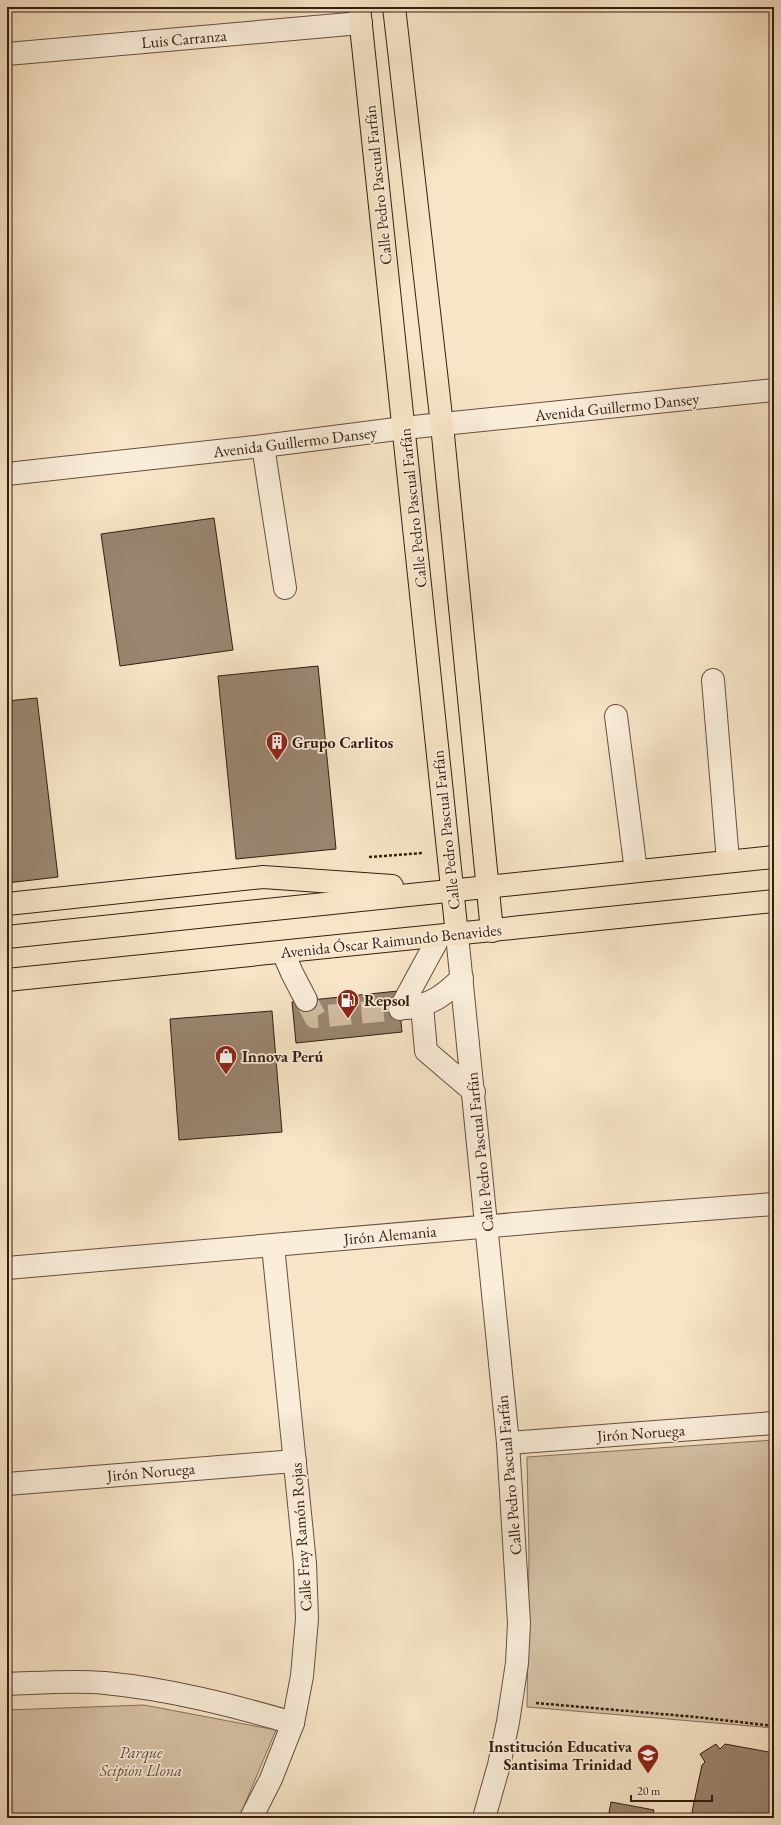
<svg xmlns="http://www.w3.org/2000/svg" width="781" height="1825" viewBox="0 0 781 1825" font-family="'EB Garamond',serif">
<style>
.green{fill:#d7c3a8;stroke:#86705d}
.building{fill:#9a8570;stroke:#341d12}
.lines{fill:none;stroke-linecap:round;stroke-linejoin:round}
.minor-tunnel{stroke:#d1bda3;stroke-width:22;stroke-dasharray:22 11;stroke-linecap:butt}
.minor-casing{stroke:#654f3f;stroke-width:24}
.major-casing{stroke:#341d12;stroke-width:24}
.path{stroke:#341d12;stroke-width:2.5;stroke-dasharray:3 2;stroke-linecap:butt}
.minor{stroke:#faeedb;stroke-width:22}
.major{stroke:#f8e5c7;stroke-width:22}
.labels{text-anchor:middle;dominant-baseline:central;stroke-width:3.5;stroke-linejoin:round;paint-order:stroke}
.street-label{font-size:16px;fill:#341d12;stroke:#faeedb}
.poi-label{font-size:16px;font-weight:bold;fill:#341d12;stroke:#faeedb;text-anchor:start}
.park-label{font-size:16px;font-style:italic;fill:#654f3f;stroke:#faeedb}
</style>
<rect width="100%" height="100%" fill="#f8e5c7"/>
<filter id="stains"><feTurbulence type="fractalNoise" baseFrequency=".005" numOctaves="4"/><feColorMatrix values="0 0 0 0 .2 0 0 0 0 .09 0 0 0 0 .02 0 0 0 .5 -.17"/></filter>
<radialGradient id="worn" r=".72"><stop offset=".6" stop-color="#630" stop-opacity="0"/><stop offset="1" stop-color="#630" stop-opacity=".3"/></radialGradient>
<g class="green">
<path d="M 774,1440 L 774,1728 L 527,1707 L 529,1555 L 527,1457 Z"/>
<path d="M 144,1705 L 276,1730 L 239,1818 L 7,1818 L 7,1710 Z"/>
</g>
<g class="building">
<path d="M 214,518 L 233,650 L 120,666 L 101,534 Z"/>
<path d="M 318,666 L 336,849 L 236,859 L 218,676 Z"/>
<path d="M 37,698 L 58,877 L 7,883 L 7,701 Z"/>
<path d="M 398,991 L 402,1032 L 296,1043 L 292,1002 Z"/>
<path d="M 272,1011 L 282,1132 L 179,1140 L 170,1019 Z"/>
<path d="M 716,1744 L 720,1749 L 725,1744 L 774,1753 L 774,1818 L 696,1818 L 692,1812 L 702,1765 L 705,1762 L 700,1754 Z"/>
<path d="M 611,1802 L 654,1810 L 652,1818 L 608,1818 Z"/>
</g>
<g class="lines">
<path class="minor-tunnel" d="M 306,1000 L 315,1017 L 400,1009"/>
<g class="minor-casing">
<g id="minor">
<path d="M 7,54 L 361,23"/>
<path d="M 263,446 L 285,588"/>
<path d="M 7,474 L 263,446 L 404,428 L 774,390"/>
<path d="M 713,680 L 728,861"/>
<path d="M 616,716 L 636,871"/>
<path d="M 457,935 L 508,1443 L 519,1623 L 517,1663 L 508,1722 L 499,1765 L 484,1818"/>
<path d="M 283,952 L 292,973 L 306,1000"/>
<path d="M 422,1006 L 426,1051 L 474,1092"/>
<path d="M 407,1008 C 432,1005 444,995 462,978"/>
<path d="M 400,1009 L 439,937"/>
<path d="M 7,1268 L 561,1220 L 774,1204"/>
<path d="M 508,1443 L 774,1423"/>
<path d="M 7,1484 L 295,1461"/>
<path d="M 7,1684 C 39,1683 73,1680 105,1683 C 169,1689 231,1705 293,1723"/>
<path d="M 251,1818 L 271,1779 L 293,1723 L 302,1676 L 307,1619 L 305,1563 L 273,1246"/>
</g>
</g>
<g class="major-casing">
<g id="major">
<path d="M 359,7 L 457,935"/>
<path d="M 394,7 L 442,425 L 492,931"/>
<path d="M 7,904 L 263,877 L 392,886"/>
<path d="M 7,937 L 774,857"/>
<path d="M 7,980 L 774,901"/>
</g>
</g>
<g class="path">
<path d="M 369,857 L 423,853"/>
<path d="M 536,1703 L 696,1717 L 774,1726"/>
</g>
<use href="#minor" class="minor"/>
<use href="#major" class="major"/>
</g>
<defs>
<g id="building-pin" transform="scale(1.15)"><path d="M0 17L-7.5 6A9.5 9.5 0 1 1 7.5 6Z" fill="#8f2418" stroke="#faeedb"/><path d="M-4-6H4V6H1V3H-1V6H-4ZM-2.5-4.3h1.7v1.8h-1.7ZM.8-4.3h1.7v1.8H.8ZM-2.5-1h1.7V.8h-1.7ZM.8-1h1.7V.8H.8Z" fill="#fff"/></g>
<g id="fuel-pin" transform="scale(1.15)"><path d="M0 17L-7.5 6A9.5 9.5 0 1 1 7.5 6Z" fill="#8f2418" stroke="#faeedb"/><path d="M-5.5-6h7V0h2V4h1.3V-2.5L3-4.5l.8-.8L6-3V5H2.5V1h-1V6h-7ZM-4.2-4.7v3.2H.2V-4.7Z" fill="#fff"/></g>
<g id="shop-pin" transform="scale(1.15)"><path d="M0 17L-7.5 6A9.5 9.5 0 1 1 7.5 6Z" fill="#8f2418" stroke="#faeedb"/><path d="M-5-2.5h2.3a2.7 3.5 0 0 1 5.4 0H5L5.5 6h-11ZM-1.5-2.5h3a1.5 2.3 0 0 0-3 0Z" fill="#fff"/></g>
<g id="school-pin" transform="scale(1.15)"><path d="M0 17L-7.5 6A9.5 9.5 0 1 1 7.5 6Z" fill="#8f2418" stroke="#faeedb"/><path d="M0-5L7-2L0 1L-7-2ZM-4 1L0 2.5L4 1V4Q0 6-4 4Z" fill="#fff"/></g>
</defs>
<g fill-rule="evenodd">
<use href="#building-pin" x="277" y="742"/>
<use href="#fuel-pin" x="348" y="1000"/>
<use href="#shop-pin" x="226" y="1056"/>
<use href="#school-pin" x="648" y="1755"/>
</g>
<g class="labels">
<g class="street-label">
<text transform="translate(184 39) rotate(-5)">Luis Carranza</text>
<text transform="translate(378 185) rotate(-96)">Calle Pedro Pascual Farfán</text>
<text transform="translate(617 407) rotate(-6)">Avenida Guillermo Dansey</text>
<text transform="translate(295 442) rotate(-7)">Avenida Guillermo Dansey</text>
<text transform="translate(413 508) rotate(-96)">Calle Pedro Pascual Farfán</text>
<text transform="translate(446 830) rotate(-96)">Calle Pedro Pascual Farfán</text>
<text transform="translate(391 941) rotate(-6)">Avenida Óscar Raimundo Benavides</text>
<text transform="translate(480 1152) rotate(-96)">Calle Pedro Pascual Farfán</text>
<text transform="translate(390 1235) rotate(-5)">Jirón Alemania</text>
<text transform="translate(641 1433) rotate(-4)">Jirón Noruega</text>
<text transform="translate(151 1472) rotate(-5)">Jirón Noruega</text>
<text transform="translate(509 1475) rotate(-95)">Calle Pedro Pascual Farfán</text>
<text transform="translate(301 1537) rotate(-94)">Calle Fray Ramón Rojas</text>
</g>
<g class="poi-label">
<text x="292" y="742">Grupo Carlitos</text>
<text x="364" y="1000">Repsol</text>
<text x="242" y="1056">Innova Perú</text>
<text x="632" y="1746" text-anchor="end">Institución Educativa<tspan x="632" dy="18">Santisima Trinidad</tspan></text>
</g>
<g class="park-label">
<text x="141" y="1752">Parque<tspan x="141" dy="18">Scipión Llona</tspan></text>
</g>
</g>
<rect width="781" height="1825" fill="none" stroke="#f8e5c7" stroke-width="24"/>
<rect x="8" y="8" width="765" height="1809" fill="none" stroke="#341d12" stroke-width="2"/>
<rect x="12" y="12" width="757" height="1801" fill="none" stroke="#341d12"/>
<path d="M631 1795v6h81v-6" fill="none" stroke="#341d12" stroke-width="2"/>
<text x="637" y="1795" font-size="12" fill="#341d12" stroke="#faeedb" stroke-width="3" paint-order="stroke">20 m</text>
<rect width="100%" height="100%" filter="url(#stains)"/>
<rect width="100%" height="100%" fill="url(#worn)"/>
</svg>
